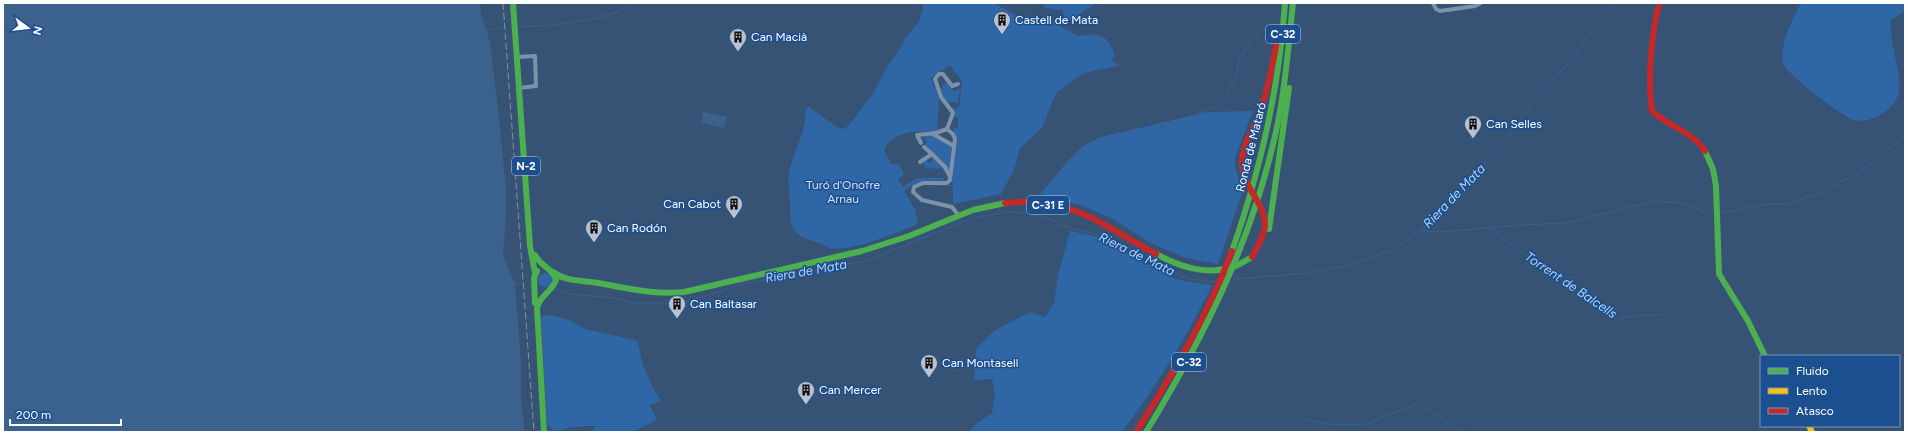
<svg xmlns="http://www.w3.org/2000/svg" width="1908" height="435" viewBox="0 0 1908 435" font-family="Figtree,sans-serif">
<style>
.green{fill:#2f66a5}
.water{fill:#3b618d}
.pier{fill:#365274}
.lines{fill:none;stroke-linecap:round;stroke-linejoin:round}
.stream{stroke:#3b618d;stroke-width:1}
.street{stroke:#7d92a8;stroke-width:4}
.fast{stroke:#4caf50;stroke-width:6}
.slow{stroke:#ffc107;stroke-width:6}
.jam{stroke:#c62828;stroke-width:6}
.rail{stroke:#7e92a7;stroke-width:1;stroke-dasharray:7 3;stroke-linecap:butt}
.labels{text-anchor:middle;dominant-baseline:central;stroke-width:3;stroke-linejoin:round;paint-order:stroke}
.shield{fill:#1b4f8f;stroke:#bbcadd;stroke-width:1}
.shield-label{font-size:11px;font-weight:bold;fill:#fff}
.poi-label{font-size:12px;fill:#fff;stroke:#1b4f8f;text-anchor:start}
.street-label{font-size:12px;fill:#fff;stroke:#1b4f8f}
.park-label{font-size:12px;fill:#cfe3fa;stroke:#1b4f8f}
.water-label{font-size:13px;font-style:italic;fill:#b5d3f5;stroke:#1b4f8f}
</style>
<rect width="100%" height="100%" fill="#365274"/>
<g class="green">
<path d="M 922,3 L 994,3 L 1029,23 L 1049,16 L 1063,28 L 1079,36 L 1094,34 L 1106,39 L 1115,53 L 1113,54 L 1115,56 L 1112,59 L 1115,63 L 1119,64 L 1118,66 L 1084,73 L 1056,93 L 1042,128 L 1020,148 L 1014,170 L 1001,194 L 955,204 L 953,204 L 953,186 L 923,185 L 952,185 L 956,139 L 953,128 L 958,128 L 958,118 L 955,117 L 955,113 L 951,107 L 954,108 L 954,109 L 959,108 L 962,81 L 950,65 L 931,78 L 939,98 L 937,131 C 917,132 894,129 884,150 L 891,164 L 899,164 L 904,174 L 898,179 L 903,187 L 917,178 L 944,178 L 943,180 C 928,181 917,180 904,191 L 915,209 L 918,224 C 897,232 851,253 830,248 C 825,246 821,243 816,242 C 792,236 790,227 790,205 C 790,194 788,184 789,174 C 793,151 806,134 806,109 L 809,107 L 838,128 L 844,129 L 849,125 L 872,95 L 886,69 L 901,47 L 906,37 L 919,22 L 923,9 Z"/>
<path d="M 1042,3 L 1096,3 L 1075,18 L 1066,21 L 1062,10 L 1045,8 Z"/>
<path d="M 1801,3 L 1905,3 L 1905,11 L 1891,20 C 1888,44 1904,75 1898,95 C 1893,111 1870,124 1854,120 C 1843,117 1786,74 1783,63 C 1779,46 1793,18 1801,3 Z"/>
<path d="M 947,82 L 951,89 L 954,91 L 960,89 L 958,103 L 945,101 L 939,88 L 944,89 L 942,86 Z"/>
<path d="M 1253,111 L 1234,160 L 1237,173 L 1243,190 L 1218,264 L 1186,258 L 1151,243 L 1111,218 L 1081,205 L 1038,198 L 1065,164 L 1083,146 L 1101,137 L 1207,112 Z"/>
<path d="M 931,134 L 952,147 L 949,172 L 942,161 L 924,145 L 927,141 L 923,135 Z"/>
<path d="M 932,157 L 939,161 L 947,173 L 946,174 L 941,167 L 938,169 L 926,168 L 923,163 L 926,159 L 929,163 L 934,160 L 931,158 Z"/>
<path d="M 1070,231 L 1098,237 L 1111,243 L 1167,275 L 1179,280 L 1212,285 C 1187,337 1157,385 1122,432 L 969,432 L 976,424 L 992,413 L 995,394 L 992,379 L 974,380 L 976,349 L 994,331 L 1030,312 L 1045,317 L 1054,303 L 1058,276 Z"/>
<circle cx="545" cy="280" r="7"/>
<path d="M 550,315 L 569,320 L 585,329 L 636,340 C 640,348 640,353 642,361 C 646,375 653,388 661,401 L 650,405 L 657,420 L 632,432 L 593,432 L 595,426 L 572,427 L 555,432 L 547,424 L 541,316 Z"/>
</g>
<g class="water">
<path d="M 3,3 L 480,3 L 481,14 L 490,42 L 499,117 L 506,189 L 506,218 L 503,255 L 515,284 L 521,358 L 521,401 L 525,432 L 3,432 Z"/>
<path d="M 703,112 L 727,117 L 724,128 L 701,123 Z"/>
</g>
<path class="pier" d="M 517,288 L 523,358 L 523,401 L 527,432 L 525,432 L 521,401 L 521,358 L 516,289 Z"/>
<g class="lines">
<g class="stream">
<path d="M 520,27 L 555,25 L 598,18 L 619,11 L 627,3"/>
<path d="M 509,28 L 511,28"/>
<path d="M 486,30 L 502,28"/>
<path d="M 1037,197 L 1082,151 L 1092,145 L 1127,133 L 1184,122 L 1205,110 L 1217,107 L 1225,98 L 1232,84 L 1237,71 L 1239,60 L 1245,50 L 1260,31 L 1271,21"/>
<path d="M 1028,213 L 1031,208"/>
<path d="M 1721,213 L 1769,204 L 1787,204 L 1821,192 L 1860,172 L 1905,136"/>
<path d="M 1488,228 L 1617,319 L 1639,315 L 1662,315"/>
<path d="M 1421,231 L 1441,232 L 1521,225 L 1565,223 L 1656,201 L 1680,203 L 1713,215"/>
<path d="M 1233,279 L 1310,273 L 1354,264 L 1392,250 L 1420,231 L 1464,189 L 1538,97 L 1571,60 L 1591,31 L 1618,3"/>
<path d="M 515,284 L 521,284"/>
<path d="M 528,285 L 530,285"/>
<path d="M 558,291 L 569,294 L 617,298 L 632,303 L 679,303 L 696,299 L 746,283 L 866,261 L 960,223 L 977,217 L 1007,212 L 1028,213 L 1050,219 L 1063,226 L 1110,238 L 1169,272 L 1191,279 L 1216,282"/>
<path d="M 1899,366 L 1905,365"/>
<path d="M 1304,419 L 1329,424 L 1364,425 L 1418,403 L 1455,427 L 1468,432"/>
<path d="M 1798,432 L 1804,426"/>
</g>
<g class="street">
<path d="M 1433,3 L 1436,9 L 1440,11 L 1475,6 L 1481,3"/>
<path d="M 517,57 L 535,56 L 536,86 L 519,88"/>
<path d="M 947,129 L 953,134 L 955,139 L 950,180 L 947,183 L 923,183 L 914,187 L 913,192 L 922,200 L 952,207 L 959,216"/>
<path d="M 947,129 L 953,113 L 941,97 L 935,79 L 939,74 L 943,74 L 952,86 L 958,84"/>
<path d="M 933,134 L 954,146"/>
<path d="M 921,143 L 917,135 L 936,133 L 947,129"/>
<path d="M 924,147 L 932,154"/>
<path d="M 920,162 L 932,154 L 945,167 L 950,177"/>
</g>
<g class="fast">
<path d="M 513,3 L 530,246 L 535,273"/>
<path d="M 1705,151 L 1713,169 L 1716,186 L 1719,274 L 1748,321 L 1765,356"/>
<path d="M 1269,229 L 1289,88"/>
<path d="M 1232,251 C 1261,169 1279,90 1285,3"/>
<path d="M 1156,254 C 1179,266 1203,275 1230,268 C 1237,266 1245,261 1252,257"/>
<path d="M 535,255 C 540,266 553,268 556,280 C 552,292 540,295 537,308 L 544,432"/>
<path d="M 553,272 C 566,282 582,280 598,283 C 627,288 653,295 684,292 L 862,251 L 909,236 L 973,210 L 1005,203"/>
<path d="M 535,303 L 534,278 L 537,271"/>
<path d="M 1146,432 C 1206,334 1257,231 1279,117 C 1286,80 1289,41 1293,3"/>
</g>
<path class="slow" d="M 1809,426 L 1812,432"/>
<g class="jam">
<path d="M 1659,3 C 1651,39 1647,74 1652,111 C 1669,127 1692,131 1705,151"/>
<path d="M 1005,203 C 1070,195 1103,226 1156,254"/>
<path d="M 1252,257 C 1257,248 1264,237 1265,226 C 1266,203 1241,187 1242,161 C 1243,143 1254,128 1260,112 C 1268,89 1273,64 1277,40"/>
<path d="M 1136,432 C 1173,374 1208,315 1232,251"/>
</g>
<path class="rail" d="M 503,3 L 534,432"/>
</g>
<defs>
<g id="building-pin" transform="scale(0.9)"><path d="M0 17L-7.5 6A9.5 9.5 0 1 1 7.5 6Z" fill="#b9c2ce" stroke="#1b4f8f"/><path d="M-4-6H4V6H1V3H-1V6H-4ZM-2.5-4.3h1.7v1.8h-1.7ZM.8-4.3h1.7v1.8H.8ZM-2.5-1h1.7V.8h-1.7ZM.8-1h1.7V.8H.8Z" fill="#111"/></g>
</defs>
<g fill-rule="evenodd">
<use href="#building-pin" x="1002" y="20"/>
<use href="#building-pin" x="738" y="37"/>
<use href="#building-pin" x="1473" y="124"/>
<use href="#building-pin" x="734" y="204"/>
<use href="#building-pin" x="594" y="228"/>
<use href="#building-pin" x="677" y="304"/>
<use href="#building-pin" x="929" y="363"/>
<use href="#building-pin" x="806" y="390"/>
</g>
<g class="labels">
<g class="shield">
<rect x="1266" y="25" width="34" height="18" rx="3"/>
<rect x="512" y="157" width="28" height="18" rx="3"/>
<rect x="1027" y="196" width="42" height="18" rx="3"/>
<rect x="1172" y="353" width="34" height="18" rx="3"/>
</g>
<g class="shield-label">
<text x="1283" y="34">C-32</text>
<text x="526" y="166">N-2</text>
<text x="1048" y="205">C-31 E</text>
<text x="1189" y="362">C-32</text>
</g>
<g class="poi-label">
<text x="1015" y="20">Castell de Mata</text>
<text x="751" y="37">Can Macià</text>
<text x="1486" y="124">Can Selles</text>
<text x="721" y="204" text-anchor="end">Can Cabot</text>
<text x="607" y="228">Can Rodón</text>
<text x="690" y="304">Can Baltasar</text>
<text x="942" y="363">Can Montasell</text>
<text x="819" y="390">Can Mercer</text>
</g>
<g class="street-label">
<text transform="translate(1251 147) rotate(-76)">Ronda de Mataró</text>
</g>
<g class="park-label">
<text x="843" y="185">Turó d'Onofre<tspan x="843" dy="14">Arnau</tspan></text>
</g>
<g class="water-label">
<text transform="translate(1454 196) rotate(-46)">Riera de Mata</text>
<text transform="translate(1137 254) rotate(26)">Riera de Mata</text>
<text transform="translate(806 271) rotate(-10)">Riera de Mata</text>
<text transform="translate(1571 285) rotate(34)">Torrent de Balcells</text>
</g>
</g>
<rect width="1908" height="435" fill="none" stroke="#ffffff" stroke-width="8"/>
<rect x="1760" y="355" width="140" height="72" fill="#1b4f8f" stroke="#7695bc"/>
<rect x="1768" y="368" width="20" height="6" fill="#4caf50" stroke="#7695bc"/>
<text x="1796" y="375" font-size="12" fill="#ffffff">Fluido</text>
<rect x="1768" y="388" width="20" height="6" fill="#ffc107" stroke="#7695bc"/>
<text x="1796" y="395" font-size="12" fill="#ffffff">Lento</text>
<rect x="1768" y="408" width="20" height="6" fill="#c62828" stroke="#7695bc"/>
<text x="1796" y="415" font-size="12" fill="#ffffff">Atasco</text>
<g transform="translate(28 28) rotate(105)" stroke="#1b4f8f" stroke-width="3" paint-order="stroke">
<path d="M0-3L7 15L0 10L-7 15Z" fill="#ffffff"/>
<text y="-6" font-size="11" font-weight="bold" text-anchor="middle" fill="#ffffff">N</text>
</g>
<path d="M10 419v6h111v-6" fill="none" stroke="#ffffff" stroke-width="2"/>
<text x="16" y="419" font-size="12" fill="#ffffff" stroke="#1b4f8f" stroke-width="3" paint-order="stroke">200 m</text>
</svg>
